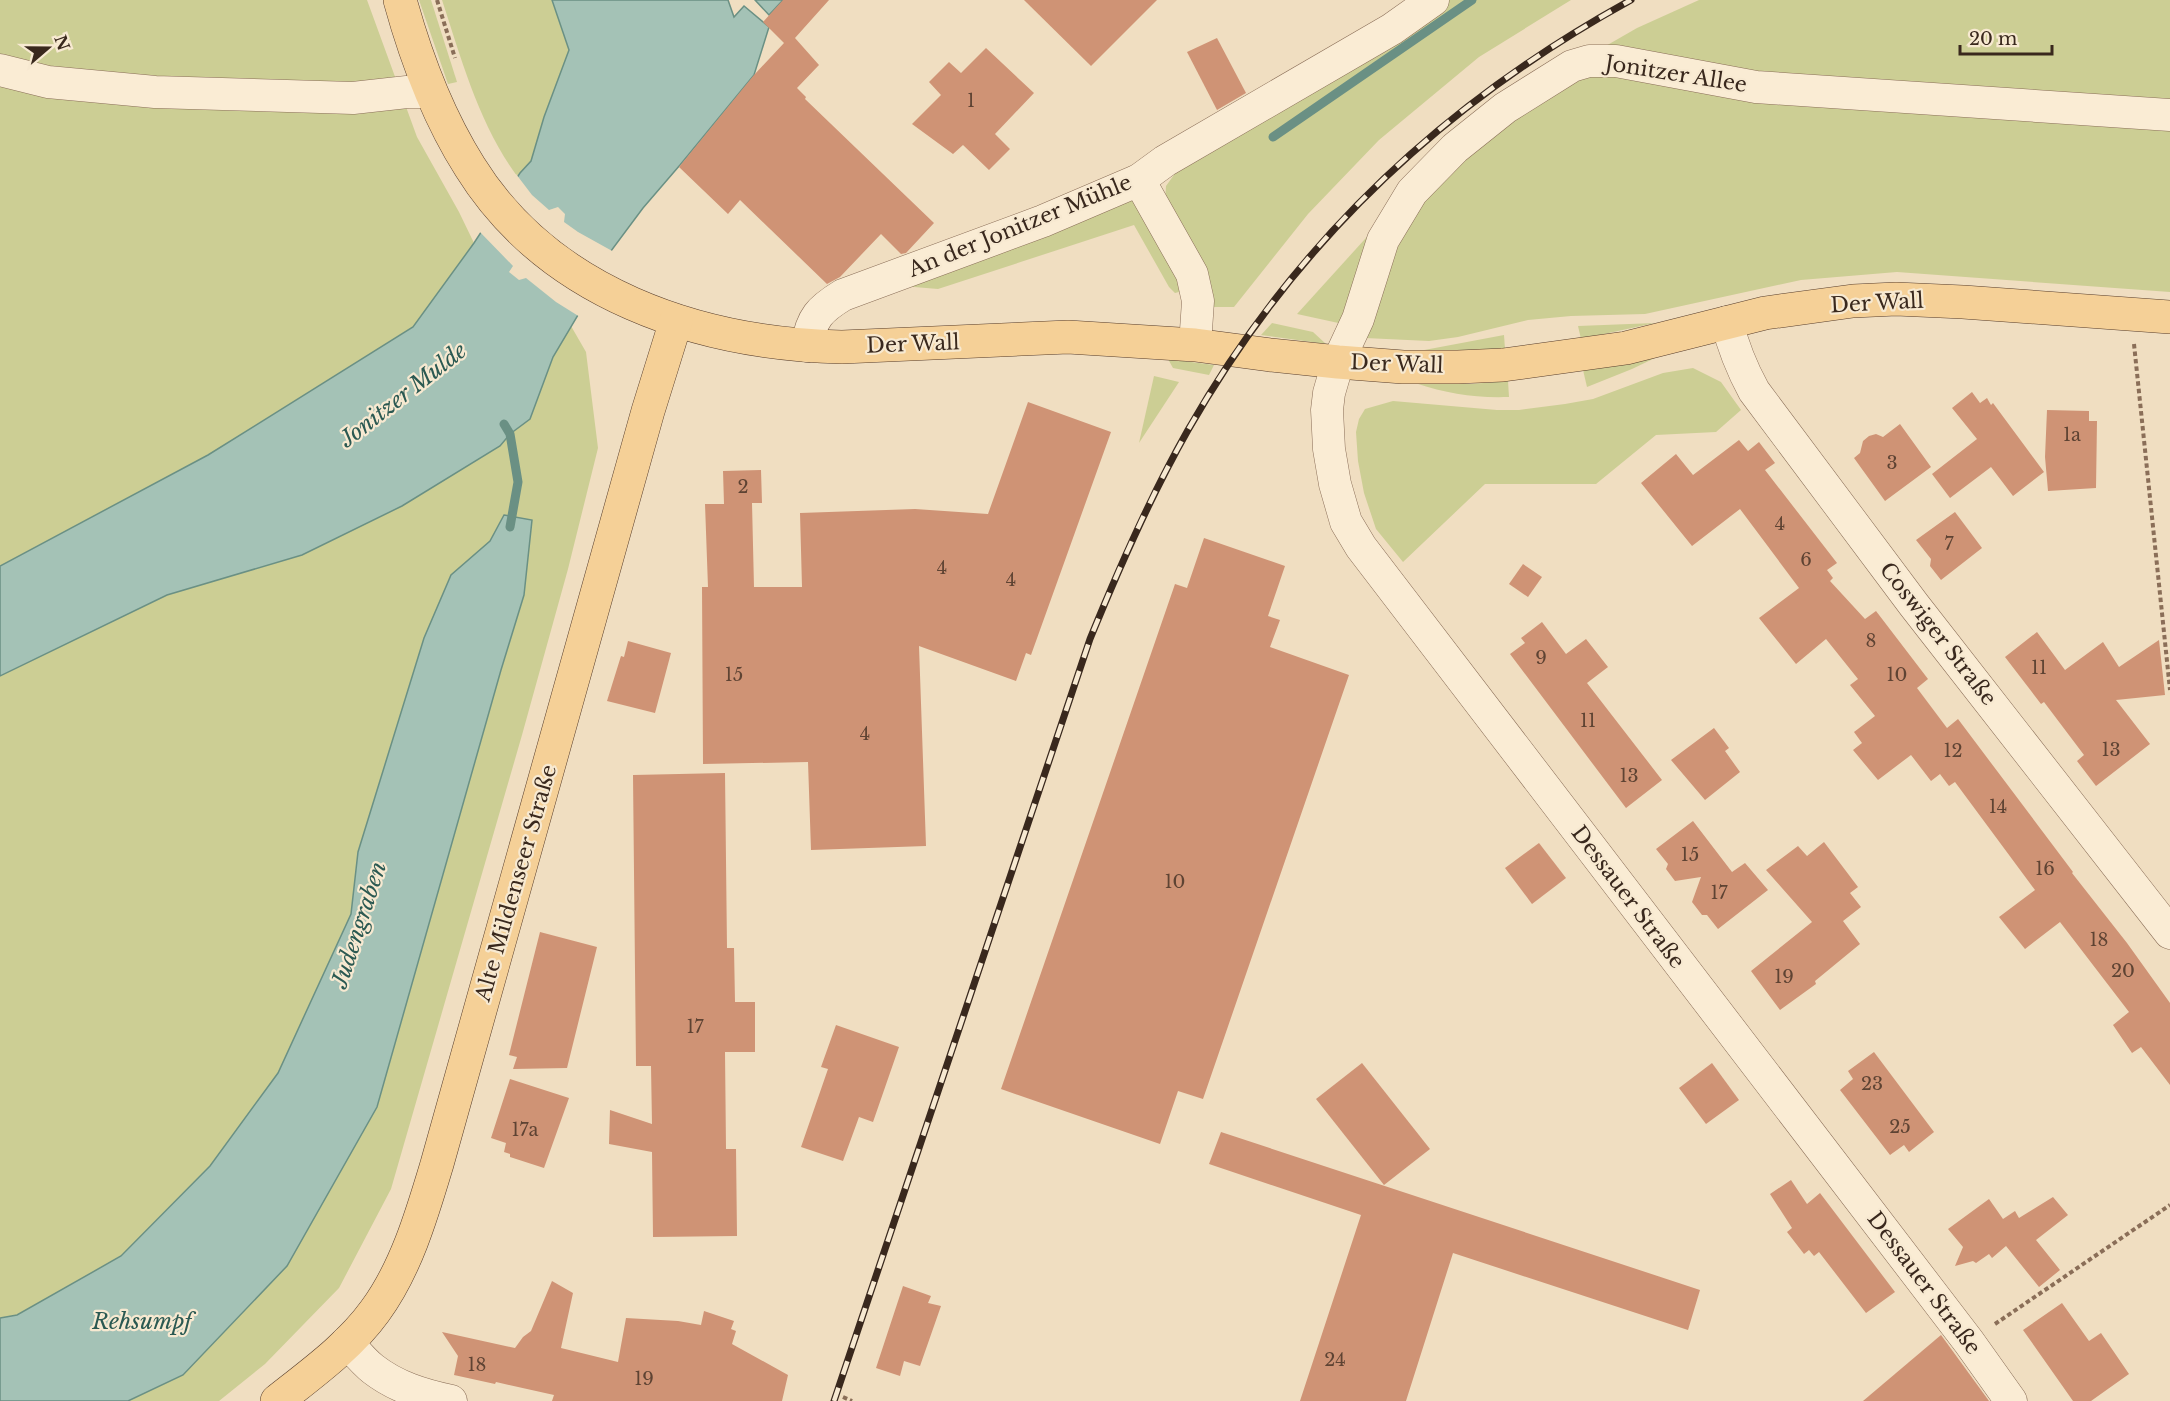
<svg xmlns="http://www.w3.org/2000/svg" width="2170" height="1401" viewBox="0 0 2170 1401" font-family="'Libre Baskerville',serif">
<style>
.green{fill:#ccce94}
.water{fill:#a4c2b6;stroke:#6a9084;stroke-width:1.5}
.pier{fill:#f0dec1}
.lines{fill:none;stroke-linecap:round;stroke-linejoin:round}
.stream{stroke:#6a9084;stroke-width:9}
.building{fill:#cf9375}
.minor-casing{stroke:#8a6e58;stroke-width:33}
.major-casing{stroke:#573d2c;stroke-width:34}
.path{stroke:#8a6e58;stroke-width:4;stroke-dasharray:4.5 3;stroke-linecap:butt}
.minor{stroke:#faecd4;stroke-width:32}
.major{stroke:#f5d097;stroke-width:33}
.rail-casing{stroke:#39281d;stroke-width:7}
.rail{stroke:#f7e9d1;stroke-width:4.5;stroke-dasharray:14;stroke-linecap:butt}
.labels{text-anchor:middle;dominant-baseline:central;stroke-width:4.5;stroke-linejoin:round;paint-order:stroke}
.number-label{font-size:18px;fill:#5e4333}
.street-label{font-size:21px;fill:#39281d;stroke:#f7e9d1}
.water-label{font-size:22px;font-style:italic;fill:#2b5952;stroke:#f7e9d1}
</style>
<rect width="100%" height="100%" fill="#f0dec1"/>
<g class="green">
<path d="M 0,0 L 367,0 L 417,137 L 459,212 L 474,243 L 413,327 L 208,455 L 0,566 Z"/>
<path d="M 419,0 L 431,0 L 457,82 L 448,84 Z"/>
<path d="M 442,0 L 552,0 L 569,50 L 544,117 L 531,161 L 517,176 C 479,124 462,61 442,0 Z"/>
<path d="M 1447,0 L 1571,0 L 1479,57 L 1379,140 L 1308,214 L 1234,307 L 1211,307 L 1165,202 L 1166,186 L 1176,172 Z"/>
<path d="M 1699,0 L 2170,0 L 2170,102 L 1721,72 L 1597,51 L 1637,28 Z"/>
<path d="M 1589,66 L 2170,122 L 2170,292 L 1897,272 L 1801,280 L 1645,314 L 1571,316 L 1528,320 L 1458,337 L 1429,341 L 1365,338 L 1385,248 L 1456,151 Z"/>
<path d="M 1404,196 L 1343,324 L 1297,314 Z"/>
<path d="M 1131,198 L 1140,203 L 1183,291 L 1175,293 L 1169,287 L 1134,225 L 938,289 L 890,285 Z"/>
<path d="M 1272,323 L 1313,332 L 1326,344 L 1261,335 Z"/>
<path d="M 1655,323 L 1581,339 L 1578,326 Z"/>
<path d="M 571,326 L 586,352 L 598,448 L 568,569 L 522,735 L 391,1189 L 339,1288 L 265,1364 L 219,1401 L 128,1401 L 183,1375 L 287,1266 L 377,1107 L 501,670 L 524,595 L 512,517 L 504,515 L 490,541 L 451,575 L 424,638 L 358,852 L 351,914 L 278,1073 L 210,1166 L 121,1256 L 17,1315 L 0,1318 L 0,676 L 167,595 L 302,555 L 402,506 L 500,446 L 510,434 L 530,419 L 553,357 Z"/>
<path d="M 1504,335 L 1505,349 L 1419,351 Z"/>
<path d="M 1657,357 L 1632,369 L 1587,387 L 1583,370 Z"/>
<path d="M 1168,359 L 1214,365 L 1209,375 L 1173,368 Z"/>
<path d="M 1693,368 L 1721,382 L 1741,410 L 1716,432 L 1656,435 L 1596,484 L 1485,484 L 1403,562 L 1376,529 L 1364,493 L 1358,461 L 1356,432 L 1359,419 L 1365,409 L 1393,401 L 1497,410 L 1519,410 L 1565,404 L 1593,399 L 1663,373 Z"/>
<path d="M 1154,376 L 1179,382 L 1139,443 Z"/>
<path d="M 1508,381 L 1509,397 C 1473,398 1449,394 1415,383 L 1471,384 Z"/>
</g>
<g class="water">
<path d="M 552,0 L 728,0 L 734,17 L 744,6 L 769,27 L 754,75 L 680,165 L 643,208 L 605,259 L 584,305 L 553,357 L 530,419 L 510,434 L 500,446 L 402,506 L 302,555 L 167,595 L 0,676 L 0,566 L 208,455 L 413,327 L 474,243 L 520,173 L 531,161 L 544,117 L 569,50 Z"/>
<path d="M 755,0 L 783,0 L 769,15 Z"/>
<path d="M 504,515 L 532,520 L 524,595 L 501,670 L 377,1107 L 287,1266 L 183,1375 L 128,1401 L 0,1401 L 0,1318 L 17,1315 L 121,1256 L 210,1166 L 278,1073 L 351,914 L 358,852 L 424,638 L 451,575 L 490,541 Z"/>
</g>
<path class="pier" d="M 516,174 L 532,195 L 549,210 L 558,207 L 565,214 L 564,222 L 578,232 L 614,252 L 607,261 L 580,317 L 556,302 L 526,278 L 519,280 L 509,272 L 513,266 L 478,230 Z"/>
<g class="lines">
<g class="stream">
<path d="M 1273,137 L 1472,0"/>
<path d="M 504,424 L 510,434 L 518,482 L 510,527"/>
</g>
</g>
<g class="building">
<path d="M 783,0 L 829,0 L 795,38 L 819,65 L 797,88 L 806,97 L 805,99 L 934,223 L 906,253 L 901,254 L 881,234 L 840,277 L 827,284 L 740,200 L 728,214 L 679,167 L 754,75 L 784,43 L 763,22 Z"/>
<path d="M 1024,0 L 1157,0 L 1091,66 Z"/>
<path d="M 1217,38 L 1246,93 L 1217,110 L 1187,52 Z"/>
<path d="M 986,48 L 1034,93 L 995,134 L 1010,149 L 989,170 L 963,145 L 953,154 L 912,124 L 941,95 L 929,82 L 949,62 L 961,73 Z"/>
<path d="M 1972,392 L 1980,403 L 1987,398 L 1991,405 L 1993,403 L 2044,472 L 2013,496 L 1991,467 L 1950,498 L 1932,474 L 1977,439 L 1952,408 Z"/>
<path d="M 1028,402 L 1111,432 L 1031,655 L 1026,653 L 1016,681 L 919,646 L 926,846 L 811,850 L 808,762 L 703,764 L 702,587 L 708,587 L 705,504 L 724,504 L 723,471 L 761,470 L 762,503 L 752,503 L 754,587 L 802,587 L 800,513 L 915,509 L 988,514 Z"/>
<path d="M 2047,410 L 2089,411 L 2089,421 L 2097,421 L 2096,488 L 2048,491 L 2045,457 Z"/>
<path d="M 1900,424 L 1931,467 L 1885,501 L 1854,458 L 1860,453 L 1863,441 L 1869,436 L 1876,434 L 1883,437 Z"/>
<path d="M 1739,440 L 1748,451 L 1759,442 L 1775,463 L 1765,470 L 1837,563 L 1827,570 L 1833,578 L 1830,581 L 1865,619 L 1876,611 L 1928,679 L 1917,688 L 1947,728 L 1958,719 L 2073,872 L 2072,873 L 2127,943 L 2170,1003 L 2170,1085 L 2141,1047 L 2132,1053 L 2113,1025 L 2129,1012 L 2060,922 L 2025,949 L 1999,917 L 2035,890 L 1955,782 L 1949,786 L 1940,774 L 1931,781 L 1911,755 L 1878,780 L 1853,750 L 1862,743 L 1854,732 L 1875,716 L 1850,685 L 1858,679 L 1826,639 L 1796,664 L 1759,618 L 1799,588 L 1740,509 L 1692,546 L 1641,483 L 1676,454 L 1693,475 Z"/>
<path d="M 1955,512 L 1982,548 L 1941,580 L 1930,566 L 1931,559 L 1916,540 Z"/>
<path d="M 1204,538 L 1285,566 L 1268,616 L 1280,620 L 1270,647 L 1349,675 L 1203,1099 L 1178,1091 L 1160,1144 L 1001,1089 L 1175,584 L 1187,588 Z"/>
<path d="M 1523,564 L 1542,577 L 1528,597 L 1509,584 Z"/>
<path d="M 1542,622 L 1566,654 L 1586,639 L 1608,667 L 1587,683 L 1662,780 L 1626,808 L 1510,654 L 1525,643 L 1521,638 Z"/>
<path d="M 2037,632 L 2065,670 L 2103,642 L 2119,667 L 2159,640 L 2165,695 L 2116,700 L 2150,744 L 2096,786 L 2077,761 L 2084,755 L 2044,702 L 2041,704 L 2005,657 Z"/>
<path d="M 628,641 L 671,653 L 655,713 L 607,701 L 621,656 L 624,657 Z"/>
<path d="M 1714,728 L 1729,748 L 1725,751 L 1740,772 L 1705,800 L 1671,760 Z"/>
<path d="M 725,773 L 727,948 L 734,948 L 735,1002 L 755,1002 L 755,1052 L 725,1052 L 726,1149 L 736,1149 L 737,1236 L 653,1237 L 652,1152 L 609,1144 L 610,1110 L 652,1124 L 651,1066 L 636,1066 L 633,775 Z"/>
<path d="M 1693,821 L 1732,872 L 1745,863 L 1768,890 L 1718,929 L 1707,915 L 1702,915 L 1692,902 L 1701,877 L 1675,881 L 1666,869 L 1668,864 L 1656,849 Z"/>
<path d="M 1824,842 L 1858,887 L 1850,893 L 1861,907 L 1843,921 L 1860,944 L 1815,981 L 1816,984 L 1780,1010 L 1751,971 L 1812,922 L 1766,870 L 1798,846 L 1807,856 Z"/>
<path d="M 1539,843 L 1566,878 L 1532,904 L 1505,868 Z"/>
<path d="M 540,932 L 597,947 L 567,1068 L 513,1069 L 517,1057 L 509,1055 Z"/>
<path d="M 836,1025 L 899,1047 L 873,1122 L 859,1117 L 843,1161 L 801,1147 L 828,1069 L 821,1067 Z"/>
<path d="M 1874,1052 L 1934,1132 L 1909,1152 L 1904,1145 L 1890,1155 L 1840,1090 L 1853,1079 L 1848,1071 Z"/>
<path d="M 1362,1063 L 1430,1149 L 1384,1185 L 1316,1099 Z"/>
<path d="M 1712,1063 L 1739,1100 L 1706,1124 L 1679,1088 Z"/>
<path d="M 510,1079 L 569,1098 L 544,1168 L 510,1157 L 510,1154 L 504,1152 L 506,1143 L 491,1138 Z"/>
<path d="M 1221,1132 L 1700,1290 L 1688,1330 L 1453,1253 L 1406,1401 L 1300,1401 L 1361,1215 L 1209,1164 Z"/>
<path d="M 1791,1180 L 1807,1204 L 1820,1193 L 1895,1292 L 1866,1313 L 1819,1252 L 1814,1256 L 1809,1250 L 1804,1254 L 1787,1232 L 1792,1228 L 1770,1194 Z"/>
<path d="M 2053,1197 L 2068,1215 L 2036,1240 L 2060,1270 L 2039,1287 L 2006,1246 L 1992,1258 L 1989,1254 L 1976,1263 L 1973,1261 L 1955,1266 L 1963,1247 L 1948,1229 L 1989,1199 L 2003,1219 L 2015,1211 L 2019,1218 Z"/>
<path d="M 552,1281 L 573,1293 L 561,1348 L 618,1362 L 626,1318 L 678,1321 L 701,1325 L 704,1311 L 734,1321 L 731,1329 L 736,1331 L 732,1344 L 788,1375 L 782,1401 L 552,1401 L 554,1395 L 496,1382 L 495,1384 L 454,1375 L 458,1356 L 442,1332 L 515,1348 L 523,1337 L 531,1331 Z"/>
<path d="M 903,1286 L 931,1296 L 928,1303 L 941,1306 L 920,1366 L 904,1361 L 900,1376 L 876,1368 Z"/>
<path d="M 2062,1303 L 2089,1341 L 2101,1333 L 2129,1374 L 2091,1401 L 2073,1401 L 2023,1330 Z"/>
<path d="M 1941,1335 L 1989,1401 L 1863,1401 Z"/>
</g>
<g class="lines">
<g class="minor-casing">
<g id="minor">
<path d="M 0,70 L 48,82 L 155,92 L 353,98 L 407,92 L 431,92"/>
<path d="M 1139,180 L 1192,274 L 1198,301 L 1195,345"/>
<path d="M 1727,322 C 1733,347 1742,369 1754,391 L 1914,605 L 2170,933"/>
<path d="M 807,346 C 811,318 820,309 843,295 L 1043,221 L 1139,180 L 1165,161 L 1392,29 L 1433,0"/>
<path d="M 347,1342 C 355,1351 364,1362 373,1369 C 396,1387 423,1395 451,1401"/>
<path d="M 2011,1401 L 1969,1342 L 1361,547 L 1346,522 L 1335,484 L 1329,449 L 1327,410 L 1329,393 L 1338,362 L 1358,319 L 1383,240 L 1412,192 L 1455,148 L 1505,108 L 1572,66 L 1589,61 L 1616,61 L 1756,87 L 2170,115"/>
</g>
</g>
<g class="major-casing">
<g id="major">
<path d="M 400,0 C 416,58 437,115 470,167 C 549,294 699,344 842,347 L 1068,337 L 1195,345 L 1270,355 L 1338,362 L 1403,367 L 1458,367 L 1503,365 L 1626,348 L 1765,313 L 1853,301 L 1896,299 L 1963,302 L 2170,317"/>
<path d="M 277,1401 C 311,1374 349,1347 375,1311 C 406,1269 422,1214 437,1164 L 648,411 L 676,321"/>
</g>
</g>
<g class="path">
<path d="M 437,0 L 455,58"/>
<path d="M 2134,344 L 2170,690"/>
<path d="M 1995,1324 L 2170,1205"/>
<path d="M 843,1397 L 852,1401"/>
</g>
<use href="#minor" class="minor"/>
<use href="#major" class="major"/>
<g class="rail-casing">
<path id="rail" d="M 834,1401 L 1090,639 C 1119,568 1150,497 1188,430 C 1294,243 1443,103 1631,0"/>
</g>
<use href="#rail" class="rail"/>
</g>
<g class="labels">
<g class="number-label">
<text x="971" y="101">1</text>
<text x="2072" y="435">1a</text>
<text x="1892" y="463">3</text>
<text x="743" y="487">2</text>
<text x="1780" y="524">4</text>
<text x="1949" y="544">7</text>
<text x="1806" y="560">6</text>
<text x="942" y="568">4</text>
<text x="1011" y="580">4</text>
<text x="1871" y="641">8</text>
<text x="1541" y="658">9</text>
<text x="2039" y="668">11</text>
<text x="734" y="675">15</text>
<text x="1897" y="675">10</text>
<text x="1588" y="721">11</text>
<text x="865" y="734">4</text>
<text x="2111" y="750">13</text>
<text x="1953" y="751">12</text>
<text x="1629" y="776">13</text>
<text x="1998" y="807">14</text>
<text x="1690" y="855">15</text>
<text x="2045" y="869">16</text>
<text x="1175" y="882">10</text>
<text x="1719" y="893">17</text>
<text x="2099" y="940">18</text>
<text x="2123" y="971">20</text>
<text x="1784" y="977">19</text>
<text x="695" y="1027">17</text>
<text x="1872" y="1084">23</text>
<text x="1900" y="1127">25</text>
<text x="525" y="1130">17a</text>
<text x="1335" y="1360">24</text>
<text x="477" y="1365">18</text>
<text x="644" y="1379">19</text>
</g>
<g class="street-label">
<text transform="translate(1676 74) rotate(9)">Jonitzer Allee</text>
<text transform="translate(1020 226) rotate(-22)">An der Jonitzer Mühle</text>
<text transform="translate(1877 303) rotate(-3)">Der Wall</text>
<text transform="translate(913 344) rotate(-2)">Der Wall</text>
<text transform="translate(1397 364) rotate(2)">Der Wall</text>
<text transform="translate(1938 634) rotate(52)">Coswiger Straße</text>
<text transform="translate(516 883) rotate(-74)">Alte Mildenseer Straße</text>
<text transform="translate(1628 897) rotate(53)">Dessauer Straße</text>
<text transform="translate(1924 1283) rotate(53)">Dessauer Straße</text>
</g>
<g class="water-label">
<text transform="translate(403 395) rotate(-38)">Jonitzer Mulde</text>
<text transform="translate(359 925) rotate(-72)">Judengraben</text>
<text x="142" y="1321">Rehsumpf</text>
</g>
</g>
<g transform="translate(48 48) rotate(70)" stroke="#f7e9d1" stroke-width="4.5" paint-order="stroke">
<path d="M0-4.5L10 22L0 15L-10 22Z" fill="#39281d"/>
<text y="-9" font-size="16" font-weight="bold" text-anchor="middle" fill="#39281d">N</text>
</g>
<path d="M1960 45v9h92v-9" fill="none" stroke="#39281d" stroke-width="3"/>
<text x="1969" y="45" font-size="18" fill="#39281d" stroke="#f7e9d1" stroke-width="4.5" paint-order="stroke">20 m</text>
</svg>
